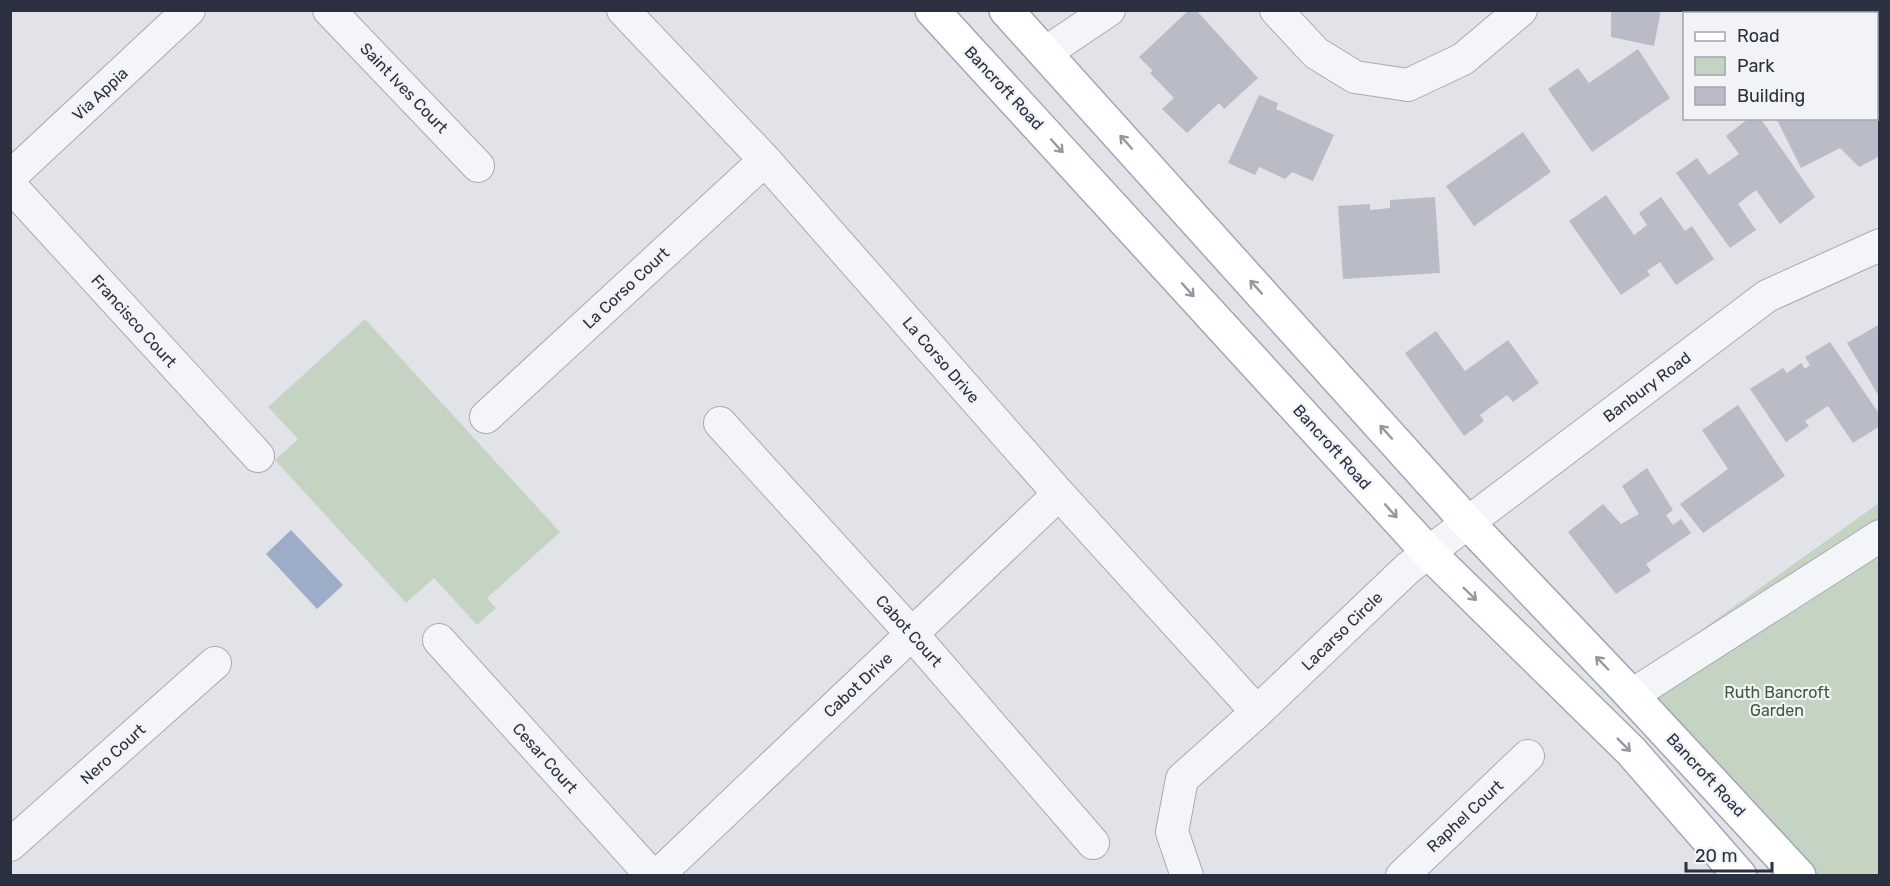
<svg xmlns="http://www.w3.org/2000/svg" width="1890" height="886" viewBox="0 0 1890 886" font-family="Rubik,sans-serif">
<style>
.green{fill:#c5d3c3}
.water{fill:#9eadc7}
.building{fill:#b9bcc6}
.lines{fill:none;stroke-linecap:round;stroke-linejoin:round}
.minor-casing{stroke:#a6aab3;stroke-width:34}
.major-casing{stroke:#a1a7b4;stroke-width:36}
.minor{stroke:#f4f5f8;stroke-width:32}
.major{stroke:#fff;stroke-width:33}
.oneway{stroke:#9498a0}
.labels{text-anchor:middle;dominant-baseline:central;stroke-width:4.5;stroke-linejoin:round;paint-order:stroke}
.street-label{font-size:16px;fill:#2a3040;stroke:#f1f3f7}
.park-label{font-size:16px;fill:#3b5b38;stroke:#f1f3f7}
</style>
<rect width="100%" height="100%" fill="#e1e3e9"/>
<g class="green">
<path d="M 365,319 L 560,532 L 487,598 L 496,608 L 477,625 L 434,578 L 406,603 L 275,460 L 298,439 L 268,407 Z"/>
<path d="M 1879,503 L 1879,875 L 1799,875 L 1623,686 Z"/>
</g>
<path class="water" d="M 291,530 L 343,585 L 317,609 L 266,554 Z"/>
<g class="building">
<path d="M 1189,10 L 1196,10 L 1258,78 L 1224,109 L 1219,103 L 1187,133 L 1162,109 L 1174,98 L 1150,73 L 1153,71 L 1139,57 Z"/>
<path d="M 1611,10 L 1661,10 L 1654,46 L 1611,37 Z"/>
<path d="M 1704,10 L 1743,10 L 1744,14 L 1705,14 Z"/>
<path d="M 1638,49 L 1670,98 L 1592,152 L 1548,89 L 1578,68 L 1589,83 Z"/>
<path d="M 1259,95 L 1278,103 L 1276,109 L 1334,135 L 1313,181 L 1292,172 L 1285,179 L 1259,167 L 1255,175 L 1228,163 Z"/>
<path d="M 1749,118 L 1760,118 L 1815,197 L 1780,224 L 1756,190 L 1738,204 L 1756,230 L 1730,248 L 1676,173 L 1697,158 L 1709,175 L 1739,154 L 1726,136 Z"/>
<path d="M 1776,118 L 1878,118 L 1880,156 L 1859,167 L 1840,148 L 1801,168 Z"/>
<path d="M 1523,132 L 1551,172 L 1474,226 L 1446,186 Z"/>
<path d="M 1606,195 L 1634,235 L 1647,225 L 1639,213 L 1661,197 L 1685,231 L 1692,226 L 1714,259 L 1676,285 L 1660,262 L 1647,271 L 1650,275 L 1621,295 L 1569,221 Z"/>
<path d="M 1435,197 L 1440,273 L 1343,279 L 1338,206 L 1370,204 L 1370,210 L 1390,208 L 1390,200 Z"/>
<path d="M 1880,324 L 1880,398 L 1847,343 Z"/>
<path d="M 1436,331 L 1465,371 L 1508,340 L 1539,383 L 1513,402 L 1507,395 L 1480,415 L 1484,421 L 1464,436 L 1405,353 Z"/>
<path d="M 1830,342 L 1880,415 L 1880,426 L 1853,443 L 1828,406 L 1805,421 L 1809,426 L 1786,442 L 1750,389 L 1783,368 L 1787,373 L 1801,363 L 1805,369 L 1810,365 L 1805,357 Z"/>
<path d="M 1738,405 L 1785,476 L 1703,533 L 1680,504 L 1728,469 L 1702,430 Z"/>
<path d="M 1647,468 L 1673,510 L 1666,515 L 1673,525 L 1681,519 L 1691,533 L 1646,564 L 1651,571 L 1616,594 L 1568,532 L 1603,504 L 1621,524 L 1639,514 L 1622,486 Z"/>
</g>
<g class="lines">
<g class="minor-casing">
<g id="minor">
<path d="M 329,10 L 478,166"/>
<path d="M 623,10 L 765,160 L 1059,494 L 1257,712"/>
<path d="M 1276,10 L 1316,53 L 1355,77 L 1408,85 L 1463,59 L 1521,10"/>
<path d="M 1045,53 L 1109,10"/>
<path d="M 10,177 L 189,10"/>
<path d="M 10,185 L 258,456"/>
<path d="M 486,417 L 765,160"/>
<path d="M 720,423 L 912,634 L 1093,843"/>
<path d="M 439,640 L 652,876"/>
<path d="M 1632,695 L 1880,536"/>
<path d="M 10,845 L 215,663"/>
<path d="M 657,876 L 1059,494"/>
<path d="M 1187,876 L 1172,832 L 1182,779 L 1257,712 L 1408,568 L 1767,296 L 1880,245"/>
<path d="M 1402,876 L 1528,756"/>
</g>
</g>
<g class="major-casing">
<g id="major">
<path d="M 932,10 L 1428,552 L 1631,751 L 1740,876"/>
<path d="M 1006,10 L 1468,523 L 1623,686 L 1799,876"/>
</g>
</g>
<use href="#minor" class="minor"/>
<use href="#major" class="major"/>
</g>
<defs><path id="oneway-shaft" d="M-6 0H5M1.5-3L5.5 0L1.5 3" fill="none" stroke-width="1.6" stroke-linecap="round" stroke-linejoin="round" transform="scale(1.5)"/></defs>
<g class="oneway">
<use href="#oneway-shaft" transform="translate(1126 142) rotate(-132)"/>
<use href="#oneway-shaft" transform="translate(1057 146) rotate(48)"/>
<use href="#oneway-shaft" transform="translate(1256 287) rotate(-132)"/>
<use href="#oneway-shaft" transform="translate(1188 290) rotate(48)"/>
<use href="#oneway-shaft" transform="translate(1386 432) rotate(-132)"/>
<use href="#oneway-shaft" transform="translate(1391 511) rotate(48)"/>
<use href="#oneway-shaft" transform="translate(1470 594) rotate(44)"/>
<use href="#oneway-shaft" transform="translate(1602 663) rotate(-134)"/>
<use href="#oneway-shaft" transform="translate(1624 745) rotate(45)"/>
</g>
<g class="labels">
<g class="street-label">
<text transform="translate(404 88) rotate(46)">Saint Ives Court</text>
<text transform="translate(1004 88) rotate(47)">Bancroft Road</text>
<text transform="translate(100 94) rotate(-43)">Via Appia</text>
<text transform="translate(626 288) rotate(-43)">La Corso Court</text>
<text transform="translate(134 321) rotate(48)">Francisco Court</text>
<text transform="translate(941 360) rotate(49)">La Corso Drive</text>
<text transform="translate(1647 387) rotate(-37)">Banbury Road</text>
<text transform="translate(1332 447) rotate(48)">Bancroft Road</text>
<text transform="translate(909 631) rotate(48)">Cabot Court</text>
<text transform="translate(1342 631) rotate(-44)">Lacarso Circle</text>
<text transform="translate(858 685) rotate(-43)">Cabot Drive</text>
<text transform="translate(113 754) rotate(-42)">Nero Court</text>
<text transform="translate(545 758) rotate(48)">Cesar Court</text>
<text transform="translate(1706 775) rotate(47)">Bancroft Road</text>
<text transform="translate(1465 816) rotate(-43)">Raphel Court</text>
</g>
<g class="park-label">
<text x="1777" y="692">Ruth Bancroft<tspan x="1777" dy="18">Garden</tspan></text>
</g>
</g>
<rect width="1890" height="886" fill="none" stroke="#2a3040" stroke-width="24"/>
<rect x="1683" y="12" width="195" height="108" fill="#f1f3f7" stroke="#a1a5ae" stroke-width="1.5"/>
<rect x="1695" y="32" width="30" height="9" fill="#ffffff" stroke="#a1a5ae" stroke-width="1.5"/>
<text x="1737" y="42" font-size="18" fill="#2a3040">Road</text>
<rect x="1695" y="57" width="30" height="18" fill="#c5d3c3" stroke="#a1a5ae" stroke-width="1.5"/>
<text x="1737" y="72" font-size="18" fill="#2a3040">Park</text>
<rect x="1695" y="87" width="30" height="18" fill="#b9bcc6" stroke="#a1a5ae" stroke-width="1.5"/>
<text x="1737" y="102" font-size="18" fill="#2a3040">Building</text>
<path d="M1686 862v9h86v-9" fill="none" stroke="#2a3040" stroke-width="3"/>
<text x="1695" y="862" font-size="18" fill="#2a3040" stroke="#f1f3f7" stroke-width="4.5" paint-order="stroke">20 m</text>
</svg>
